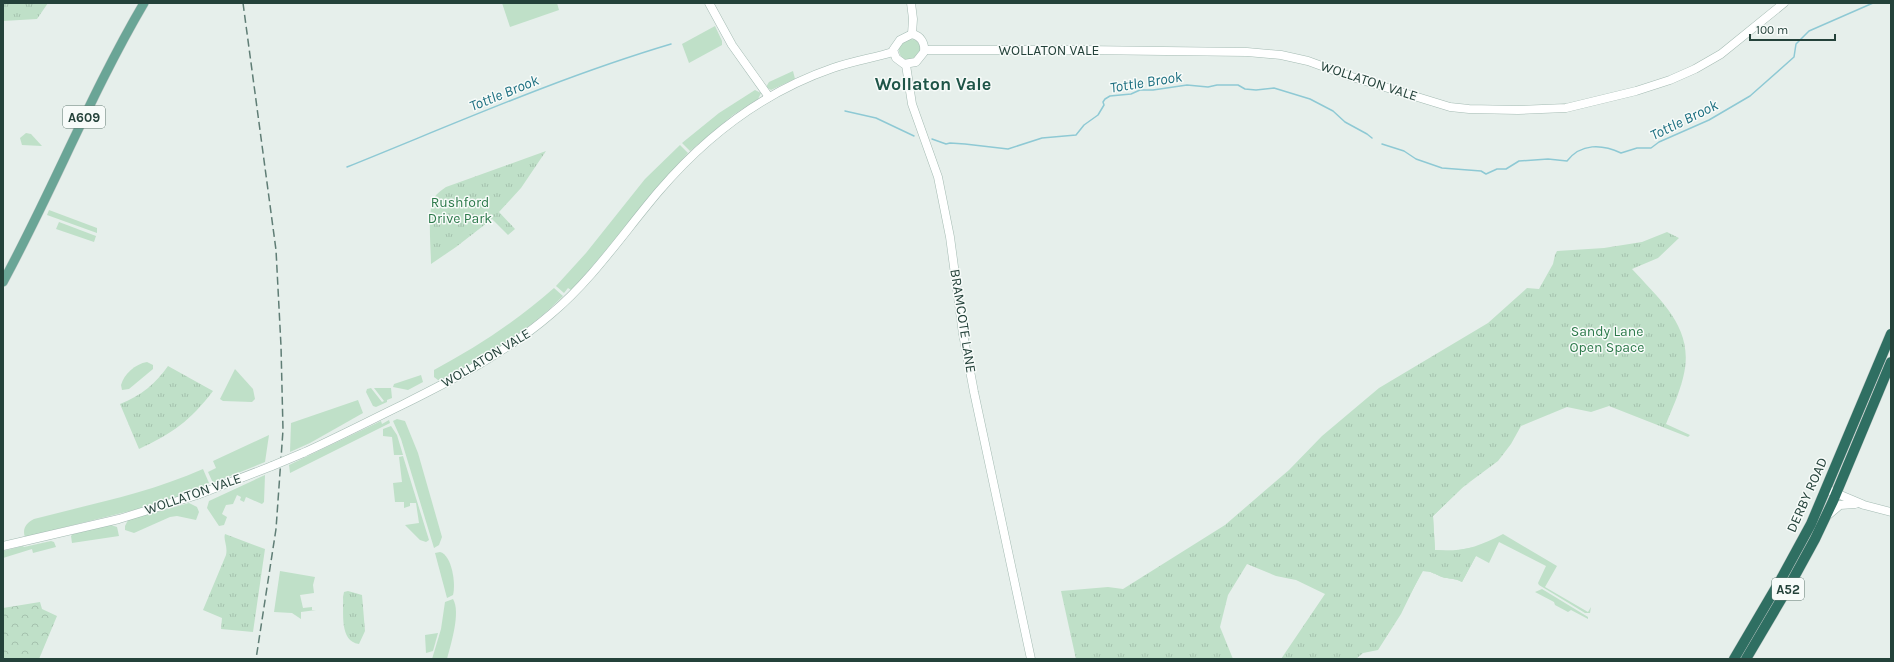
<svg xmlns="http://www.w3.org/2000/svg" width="1894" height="662" viewBox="0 0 1894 662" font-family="Karla,sans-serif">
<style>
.grass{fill:#bfe0c8}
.forest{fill:url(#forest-crowns)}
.park{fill:url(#park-tufts)}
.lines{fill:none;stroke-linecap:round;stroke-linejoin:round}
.stream{stroke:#8ec9d4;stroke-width:1.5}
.secondary-casing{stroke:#a4bbb3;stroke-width:9}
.primary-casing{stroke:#c2cac8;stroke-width:10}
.highway-casing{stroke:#c2cac8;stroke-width:11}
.secondary{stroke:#fff;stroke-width:8}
.primary{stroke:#6aa596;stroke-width:9}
.highway{stroke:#2f6f62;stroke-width:10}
.rail{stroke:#5f7d75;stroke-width:1.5;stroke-dasharray:8 4;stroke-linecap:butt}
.secondary-bridge-casing{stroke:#a4bbb3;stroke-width:9;stroke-linecap:butt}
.secondary-bridge{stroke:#fff;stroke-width:8}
.labels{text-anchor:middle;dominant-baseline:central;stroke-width:3;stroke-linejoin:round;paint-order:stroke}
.shield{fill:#f7fbf9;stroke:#637a73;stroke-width:1}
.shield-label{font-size:13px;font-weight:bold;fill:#24423a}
.street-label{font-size:14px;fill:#24423a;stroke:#f7fbf9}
.park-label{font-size:14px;fill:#2d7a4b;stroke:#f7fbf9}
.water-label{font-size:15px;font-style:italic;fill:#1c6f80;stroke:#f7fbf9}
.district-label{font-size:18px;font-weight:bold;fill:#1f5548;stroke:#f7fbf9}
</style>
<defs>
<pattern id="forest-crowns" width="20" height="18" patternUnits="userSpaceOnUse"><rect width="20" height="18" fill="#bfe0c8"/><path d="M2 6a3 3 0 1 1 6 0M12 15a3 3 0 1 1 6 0" fill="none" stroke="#a4c1ad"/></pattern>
<pattern id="park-tufts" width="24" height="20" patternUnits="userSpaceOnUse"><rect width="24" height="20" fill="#bfe0c8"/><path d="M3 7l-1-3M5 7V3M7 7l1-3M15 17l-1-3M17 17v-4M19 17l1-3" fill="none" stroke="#a4c1ad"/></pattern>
</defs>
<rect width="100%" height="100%" fill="#e6efeb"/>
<g class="grass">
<path d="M 502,3 L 557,3 L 559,10 L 510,27 Z"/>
<path d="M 715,26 L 722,41 L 722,45 L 689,63 L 682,44 Z"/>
<circle cx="910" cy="50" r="11"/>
<path d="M 793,71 L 795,79 L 771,90 L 766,87 L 769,82 Z"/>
<path d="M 755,90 L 761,93 L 758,99 L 733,115 L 690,151 L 682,143 L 719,113 Z"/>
<path d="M 26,133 L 31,134 L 42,146 L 22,145 L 20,138 Z"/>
<path d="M 680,145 L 688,153 C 647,197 612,246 571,290 L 568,288 L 564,293 L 556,286 L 586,253 L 645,179 Z"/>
<path d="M 49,210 L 97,228 L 97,233 L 47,215 Z"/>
<path d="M 59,222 L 96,236 L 94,242 L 56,229 Z"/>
<path d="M 554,288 L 563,296 C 527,333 487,355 441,380 L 438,380 L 434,377 L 434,370 C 477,347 518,320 554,288 Z"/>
<path d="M 147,362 L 153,365 L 153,369 L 129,389 L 122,390 L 121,385 C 124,374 135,364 147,362 Z"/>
<path d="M 235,369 L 253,389 L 255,399 L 252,402 L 223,401 L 220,399 Z"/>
<path d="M 421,375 L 423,382 L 408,390 L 393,387 L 394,384 Z"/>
<path d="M 371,388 L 382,402 L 384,401 L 374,388 L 391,388 L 392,398 L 387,400 L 387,402 L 376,407 L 373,406 L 366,392 L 367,389 Z"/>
<path d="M 358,400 L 363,413 L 310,443 L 290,452 L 291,423 Z"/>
<path d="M 397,419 L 405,421 L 418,453 L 442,537 L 439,545 L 434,548 L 401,439 L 393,421 Z"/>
<path d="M 389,420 L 390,423 L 290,473 L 289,465 L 381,421 L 382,424 Z"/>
<path d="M 391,426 L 397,435 L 403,455 L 394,455 L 392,437 L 383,436 L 383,429 Z"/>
<path d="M 269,435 L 265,462 L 213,483 L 208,472 L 216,468 L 213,461 Z"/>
<path d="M 403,456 L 429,540 L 426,542 L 420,540 L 405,525 L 419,523 L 416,503 L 410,503 L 410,506 L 404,508 L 404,502 L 395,502 L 393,483 L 402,482 L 399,457 Z"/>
<path d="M 203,469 L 209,483 L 204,485 L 205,487 L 192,491 L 192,493 L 142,508 L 25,537 C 22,529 26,523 34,519 C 91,504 149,493 203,469 Z"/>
<path d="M 265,475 L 264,502 L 262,504 L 246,497 L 244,502 L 240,500 L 241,497 L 237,495 L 233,504 L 226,505 L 222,514 L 227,517 L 224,525 L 219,526 L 207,508 L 209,501 Z"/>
<path d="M 1471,482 L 1463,487 L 1433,516 L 1435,550 C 1463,552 1478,547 1503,534 L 1557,566 L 1545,587 L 1588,612 L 1591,607 L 1590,613 L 1585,613 L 1539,585 L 1538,583 L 1546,566 L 1499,542 L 1489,563 L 1476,556 L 1462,582 C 1455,578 1449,579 1442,577 C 1435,574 1431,571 1423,571 L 1407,600 L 1405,572 L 1432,559 L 1411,515 Z"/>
<path d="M 189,503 L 197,507 L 199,512 L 196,520 L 177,516 L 170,517 L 134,533 L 125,530 L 125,526 L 128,520 Z"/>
<path d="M 111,525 L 117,527 L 119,536 L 72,543 L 71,536 L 73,534 Z"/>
<path d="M 51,541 L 54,542 L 56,547 L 33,553 L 32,549 L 3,558 L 3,551 L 23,546 L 24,547 Z"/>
<path d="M 440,552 C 452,555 456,584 453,595 L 447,598 L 435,553 Z"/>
<path d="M 280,571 L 315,577 L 313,585 L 314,593 L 300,595 L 303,608 L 312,607 L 312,610 L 316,610 L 301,612 L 301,619 L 292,613 L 274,612 Z"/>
<path d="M 1542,589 L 1588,617 L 1588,619 L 1571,610 L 1568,612 L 1555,605 L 1554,602 L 1535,592 Z"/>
<path d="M 453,599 C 461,612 451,644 447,659 L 432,659 L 441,629 L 445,602 Z"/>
<path d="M 438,633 L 433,651 L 426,653 L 425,635 Z"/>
</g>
<path class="forest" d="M 40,602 L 42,609 L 57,616 L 39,659 L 3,659 L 3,608 Z"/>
<g class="park">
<path d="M 3,3 L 48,3 L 37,19 L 3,21 Z"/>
<path d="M 546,151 L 521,188 L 499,212 L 515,229 L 508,235 L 492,219 L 456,247 L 431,264 C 431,248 427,211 434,198 C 437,193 442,190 446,187 Z"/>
<path d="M 1667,232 L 1679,238 L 1658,258 L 1632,269 C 1661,301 1696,329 1683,378 C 1679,394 1672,409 1666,424 L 1690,435 L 1688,437 L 1609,406 L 1591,412 L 1567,407 L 1521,426 L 1511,444 L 1498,461 L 1463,487 L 1433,516 L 1435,550 L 1453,551 L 1481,546 L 1462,582 C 1455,578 1449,579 1442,577 C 1435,574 1431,571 1422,571 L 1401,614 L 1378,650 L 1363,653 L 1356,659 L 1281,659 L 1325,594 L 1296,580 L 1276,576 L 1247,564 L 1228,595 L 1220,627 L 1233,659 L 1076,659 L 1061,591 L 1108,587 L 1123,589 L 1225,525 L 1289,470 L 1322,436 L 1379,388 L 1488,323 L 1527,288 L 1539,289 L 1553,264 L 1555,255 L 1557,251 L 1604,248 L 1642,242 Z"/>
<path d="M 168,366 L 213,391 C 190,421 173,433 139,449 L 120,404 C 141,396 156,383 168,366 Z"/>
<path d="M 225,534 L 265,549 L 253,632 L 221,629 L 222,618 L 203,610 L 226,555 C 228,546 223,540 225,534 Z"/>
<path d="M 348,591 L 362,595 L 365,631 L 359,644 C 339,641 344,613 343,597 L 344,592 Z"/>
</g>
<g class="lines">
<g class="stream">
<path d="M 845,111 L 876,118 L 914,136"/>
<path d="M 932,139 L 946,144 L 950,143 L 965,144 L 1008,149 L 1042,138 L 1076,135 L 1084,125 L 1098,115 L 1104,105 L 1103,102 L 1105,99 L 1110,96 L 1131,94 L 1140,90 L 1153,90 L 1187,85 L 1208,87 L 1217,85 L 1238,85 L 1245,89 L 1256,90 L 1274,88 L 1310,99 L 1333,111 L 1345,122 L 1367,134 L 1372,138"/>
<path d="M 1382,144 L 1404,151 L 1416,159 L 1442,168 L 1481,171 L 1486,174 L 1497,169 L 1506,169 L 1519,161 L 1548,159 L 1567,161 C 1581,143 1602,144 1621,153 L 1637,148 L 1651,148 L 1659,142 L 1709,120 L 1750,96 L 1794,57 L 1796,44 L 1809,31 L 1873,3"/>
<path d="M 347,167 C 454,124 560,77 671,44"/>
</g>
<g class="secondary-casing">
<g id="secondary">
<path d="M 709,3 L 732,45 L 769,97"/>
<path d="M 911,3 L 913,19 L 912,34"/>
<path d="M 912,34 C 921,36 925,43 924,52 L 916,62 L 904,64 L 896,58 L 893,50 L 900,40 Z"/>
<path d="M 925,50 L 1082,50 L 1247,52 L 1281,55 L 1308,61 L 1352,77 L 1450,107 L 1469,109 L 1518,110 L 1566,108 L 1636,91 L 1670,80 L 1695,69 L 1721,54 L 1784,3"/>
<path d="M 906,65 L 912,104 L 938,177 L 950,237 L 963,334 L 974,392 L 1031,659"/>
<path d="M 303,453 C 336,438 369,421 402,405 C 454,379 507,352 551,314 C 593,279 624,232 659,191 C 707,135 763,92 833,68 C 853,61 873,58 893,52"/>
<path d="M 1826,489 L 1864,505 L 1891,512"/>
<path d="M 1827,516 L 1840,505 L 1855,504"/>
<path d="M 3,546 L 119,519 L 197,495 L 272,466"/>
</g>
</g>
<g class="primary-casing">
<path id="primary" d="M 3,282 C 53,190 91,93 144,3"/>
</g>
<g class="highway-casing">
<g id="highway">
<path d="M 1734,659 L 1781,579 L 1811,524 L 1891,334"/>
<path d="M 1746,659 L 1792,581 L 1815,539 L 1833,501 L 1891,362"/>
</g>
</g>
<use href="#secondary" class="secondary"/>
<use href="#primary" class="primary"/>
<use href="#highway" class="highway"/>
<path class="rail" d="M 243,3 L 276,250 L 281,346 L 283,430 L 276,529 L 256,659"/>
<g class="secondary-bridge-casing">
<path id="secondary-bridge" d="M 272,466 L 303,453"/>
</g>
<use href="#secondary-bridge" class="secondary-bridge"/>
</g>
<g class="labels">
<g class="shield">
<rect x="63" y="106" width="42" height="22" rx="3"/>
<rect x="1772" y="578" width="32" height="22" rx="3"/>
</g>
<g class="shield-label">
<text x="84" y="117">A609</text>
<text x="1788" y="589">A52</text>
</g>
<g class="street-label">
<text x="1049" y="50">WOLLATON VALE</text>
<text transform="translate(1369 81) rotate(18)">WOLLATON VALE</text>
<text transform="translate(963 321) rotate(81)">BRAMCOTE LANE</text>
<text transform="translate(486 358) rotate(-31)">WOLLATON VALE</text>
<text transform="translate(193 494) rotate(-19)">WOLLATON VALE</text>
<text transform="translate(1807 495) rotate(-66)">DERBY ROAD</text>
</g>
<g class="park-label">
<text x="460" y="202">Rushford<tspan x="460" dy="16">Drive Park</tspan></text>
<text x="1607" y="331">Sandy Lane<tspan x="1607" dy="16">Open Space</tspan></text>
</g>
<g class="water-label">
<text transform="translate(1146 82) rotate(-9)">Tottle Brook</text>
<text transform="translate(504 93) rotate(-22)">Tottle Brook</text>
<text transform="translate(1684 120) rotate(-26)">Tottle Brook</text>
</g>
<g class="district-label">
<text x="933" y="84">Wollaton Vale</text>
</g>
</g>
<rect width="1894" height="662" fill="none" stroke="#24423a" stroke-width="8"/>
<path d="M1750 34v6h85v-6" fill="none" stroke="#24423a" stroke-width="2"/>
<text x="1756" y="34" font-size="12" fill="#24423a" stroke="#f7fbf9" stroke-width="3" paint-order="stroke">100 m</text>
</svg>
